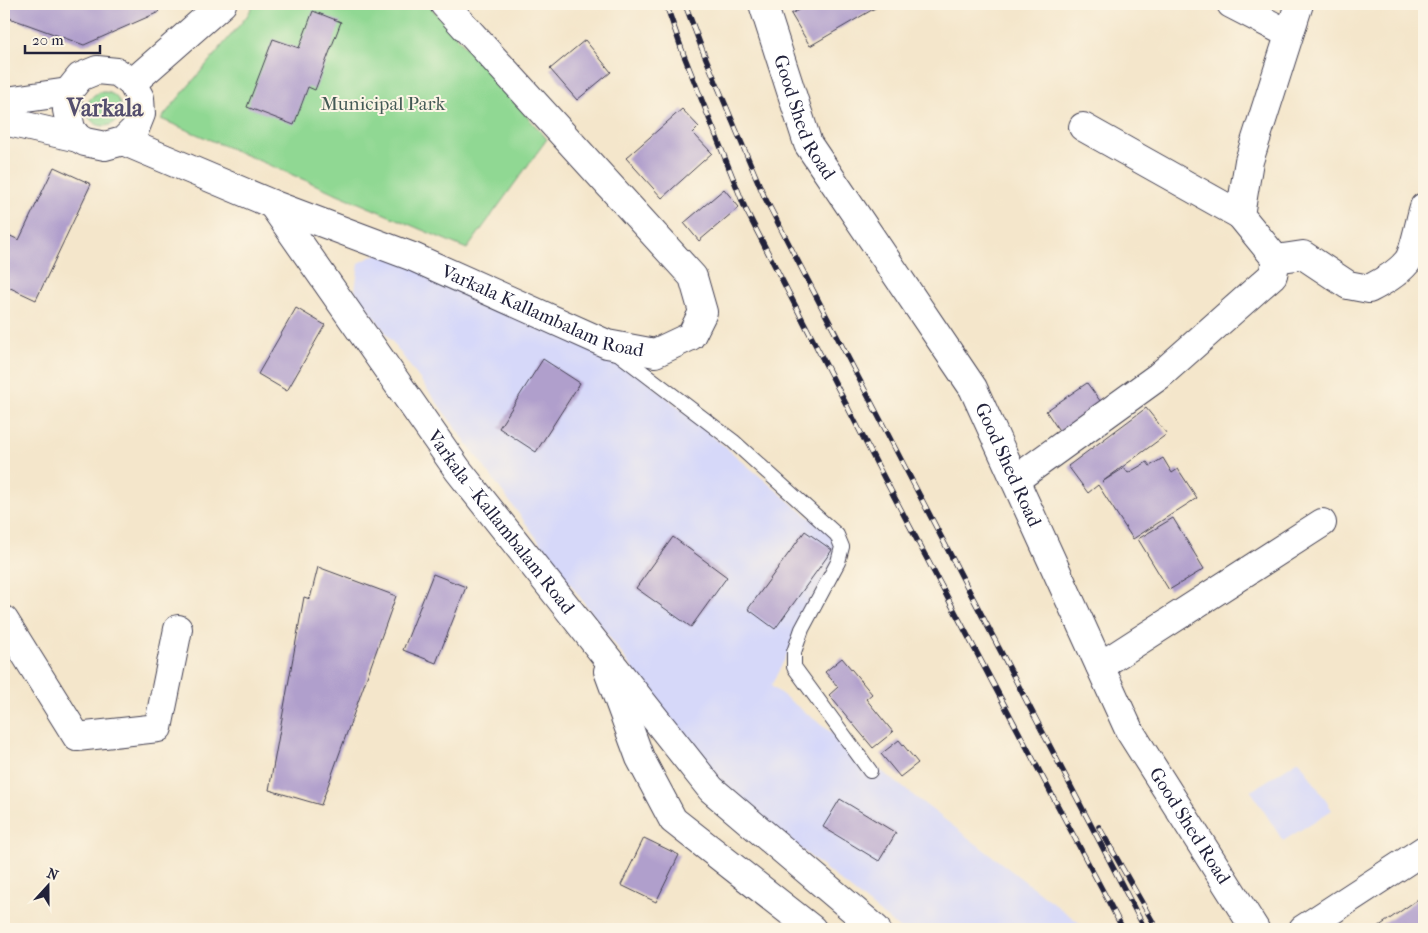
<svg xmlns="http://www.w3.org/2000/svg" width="1428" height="933" viewBox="0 0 1428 933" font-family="'IM FELL French Canon',serif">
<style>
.built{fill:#d6d8f9}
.green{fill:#90d893;stroke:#597d67}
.building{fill:#b09fcc}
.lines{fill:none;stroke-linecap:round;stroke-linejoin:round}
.lane-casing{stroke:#423f51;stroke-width:16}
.street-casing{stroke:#423f51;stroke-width:30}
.secondary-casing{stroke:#423f51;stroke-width:30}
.primary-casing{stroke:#423f51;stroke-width:30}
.lane{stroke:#fff;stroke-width:14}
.street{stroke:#fff;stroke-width:28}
.secondary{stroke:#fff;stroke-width:28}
.primary{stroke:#fff;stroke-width:28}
.rail-casing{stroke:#22223b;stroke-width:5.5}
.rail{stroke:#fcf5e5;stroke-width:4;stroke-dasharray:11;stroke-linecap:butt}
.labels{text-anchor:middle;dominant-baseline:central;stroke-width:4;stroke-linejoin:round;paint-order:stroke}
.park-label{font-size:19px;fill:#435955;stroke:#fcf5e5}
.street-label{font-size:19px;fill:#22223b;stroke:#fcf5e5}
.district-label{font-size:24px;font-weight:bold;fill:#544e6e;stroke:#fcf5e5}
</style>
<rect width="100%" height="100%" fill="#fcf5e5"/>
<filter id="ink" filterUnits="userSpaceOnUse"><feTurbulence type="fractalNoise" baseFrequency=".02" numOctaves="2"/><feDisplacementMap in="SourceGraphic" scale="10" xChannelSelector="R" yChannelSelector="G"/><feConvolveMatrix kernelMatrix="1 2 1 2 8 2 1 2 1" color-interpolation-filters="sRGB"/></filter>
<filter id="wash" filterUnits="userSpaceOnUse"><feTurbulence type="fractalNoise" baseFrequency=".0096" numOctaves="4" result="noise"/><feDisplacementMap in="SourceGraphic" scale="20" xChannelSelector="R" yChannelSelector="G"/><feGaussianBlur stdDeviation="1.12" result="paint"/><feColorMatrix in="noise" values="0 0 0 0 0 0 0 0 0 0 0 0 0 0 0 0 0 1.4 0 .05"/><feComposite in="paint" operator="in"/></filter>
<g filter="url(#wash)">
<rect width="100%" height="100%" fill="#f4e6cb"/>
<g class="built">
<path d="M 380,252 L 553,325 L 644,378 L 797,508 L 844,543 L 771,686 L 1087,929 L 900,929 L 719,783 L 649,691 L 355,291 L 359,263 Z"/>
<path d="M 1299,760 L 1332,810 L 1283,841 L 1251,791 Z"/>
</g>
<g class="green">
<path d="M 254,4 L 428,4 L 547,139 L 467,249 L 161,119 L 247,16 Z"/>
<circle cx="104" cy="109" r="17"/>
</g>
<g id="blocks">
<g class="building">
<path d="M 4,4 L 152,4 L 159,12 L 84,45 L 4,16 Z"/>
<path d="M 809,4 L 882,4 L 810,46 L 791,14 Z"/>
<path d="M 313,11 L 341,22 L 315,90 L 308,87 L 294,125 L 247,107 L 273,39 L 299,48 Z"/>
<path d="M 585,40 L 611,72 L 577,100 L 550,69 Z"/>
<path d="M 682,109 L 699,127 L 693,133 L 712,153 L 662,198 L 626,158 Z"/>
<path d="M 54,167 L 91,184 L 36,300 L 4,285 L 4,233 L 19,240 Z"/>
<path d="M 724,189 L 739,207 L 699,241 L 684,223 Z"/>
<path d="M 296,308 L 325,325 L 287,391 L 258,374 Z"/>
<path d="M 543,359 L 580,383 L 536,452 L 499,428 Z"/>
<path d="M 1087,383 L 1106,409 L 1064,438 L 1046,411 Z"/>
<path d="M 1146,408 L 1167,434 L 1102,482 L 1124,468 L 1128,473 L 1147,462 L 1150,466 L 1163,458 L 1172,473 L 1178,469 L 1197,498 L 1133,539 L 1098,485 L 1088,493 L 1068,466 Z"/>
<path d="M 1173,518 L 1204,569 L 1169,590 L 1138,539 Z"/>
<path d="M 805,531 L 832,550 L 775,629 L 748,609 Z"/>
<path d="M 673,537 L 727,577 L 691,627 L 636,588 Z"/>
<path d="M 318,567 L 396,596 L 321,805 L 269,790 L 304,597 L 310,599 Z"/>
<path d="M 433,574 L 466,587 L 436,663 L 403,650 Z"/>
<path d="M 842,658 L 872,694 L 866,699 L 893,732 L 873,748 L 829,695 L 838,687 L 825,672 Z"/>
<path d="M 899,740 L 918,763 L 900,777 L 881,754 Z"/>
<path d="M 840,799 L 896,833 L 879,861 L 823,827 Z"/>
<path d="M 644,838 L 679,855 L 656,902 L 621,885 Z"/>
<path d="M 1424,895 L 1424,929 L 1375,929 Z"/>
</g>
</g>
</g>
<g filter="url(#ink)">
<use href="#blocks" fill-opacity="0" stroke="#423f51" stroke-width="1"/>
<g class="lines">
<g class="lane-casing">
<path id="lane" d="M 615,351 L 733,441 L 837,535 L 842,547 L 838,562 L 802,629 L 794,652 L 794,667 L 870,771"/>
</g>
<g class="street-casing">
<g id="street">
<path d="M 1231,4 L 1289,34"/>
<path d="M 1083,127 L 1240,215"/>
<path d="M 1276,259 L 1303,255 L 1348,285 L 1369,289 C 1382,282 1397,274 1407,262 C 1414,254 1420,219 1424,207"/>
<path d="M 1015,480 L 1159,376 L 1273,275 L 1276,259 L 1240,215 L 1249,161 L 1299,4"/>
<path d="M 4,620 L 77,737 L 158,728 L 178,629"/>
<path d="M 1100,666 L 1322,523"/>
</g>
</g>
<g class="secondary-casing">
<g id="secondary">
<path id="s1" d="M 763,4 L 808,144 L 973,388 L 1129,730 L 1255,929"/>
<path d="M 4,104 L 13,100 L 68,92"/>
<path d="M 4,121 L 78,138"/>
<path id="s2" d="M 123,141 L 135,129 L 141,114 L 140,98 L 132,83 L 117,72 L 97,70 L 80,77 L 68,92 L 67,110 L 71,129 L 78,138 L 85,142 L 105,146 L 123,141 L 272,204 L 413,257 L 607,344 L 655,353 L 691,336 L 703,312 L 693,277 L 444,4"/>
<path id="s3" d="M 272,204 L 458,470 L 711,789 L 876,929"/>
<path d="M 608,671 L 640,758 L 673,820 L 812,929"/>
<path d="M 1303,929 L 1424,850"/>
</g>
</g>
<g class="primary-casing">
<path id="primary" d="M 132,83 L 222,4"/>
</g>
<use href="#lane" class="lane"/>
<use href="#street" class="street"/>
<use href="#secondary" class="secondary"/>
<use href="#primary" class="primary"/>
<g class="rail-casing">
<g id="rail">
<path d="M 666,4 L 683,53 L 745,208 L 880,470 L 1123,929"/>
<path d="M 685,4 L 702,49 L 764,196 L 1145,929"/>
<path d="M 1099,827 L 1157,929"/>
</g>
</g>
<use href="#rail" class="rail"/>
</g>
</g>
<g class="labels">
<g class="park-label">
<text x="383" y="104">Municipal Park</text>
</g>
<g class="street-label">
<text stroke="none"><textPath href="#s1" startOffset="121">Good Shed Road</textPath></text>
<text stroke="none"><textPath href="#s2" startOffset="692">Varkala Kallambalam Road</textPath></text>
<text stroke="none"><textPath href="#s1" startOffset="526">Good Shed Road</textPath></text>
<text stroke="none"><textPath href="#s3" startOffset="392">Varkala - Kallambalam Road</textPath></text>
<text stroke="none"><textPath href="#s1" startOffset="931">Good Shed Road</textPath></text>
</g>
<g class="district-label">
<text x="105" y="108">Varkala</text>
</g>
</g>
<rect width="1428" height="933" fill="none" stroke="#fcf5e5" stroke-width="20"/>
<g transform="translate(48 886) rotate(21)" stroke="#fcf5e5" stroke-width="4" paint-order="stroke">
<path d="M0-4L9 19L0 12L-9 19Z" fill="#22223b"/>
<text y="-8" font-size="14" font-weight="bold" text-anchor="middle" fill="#22223b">N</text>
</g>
<path d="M25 45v8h75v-8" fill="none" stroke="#22223b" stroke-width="2.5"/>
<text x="32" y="45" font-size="15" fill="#22223b" stroke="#fcf5e5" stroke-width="4" paint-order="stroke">20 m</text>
</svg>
